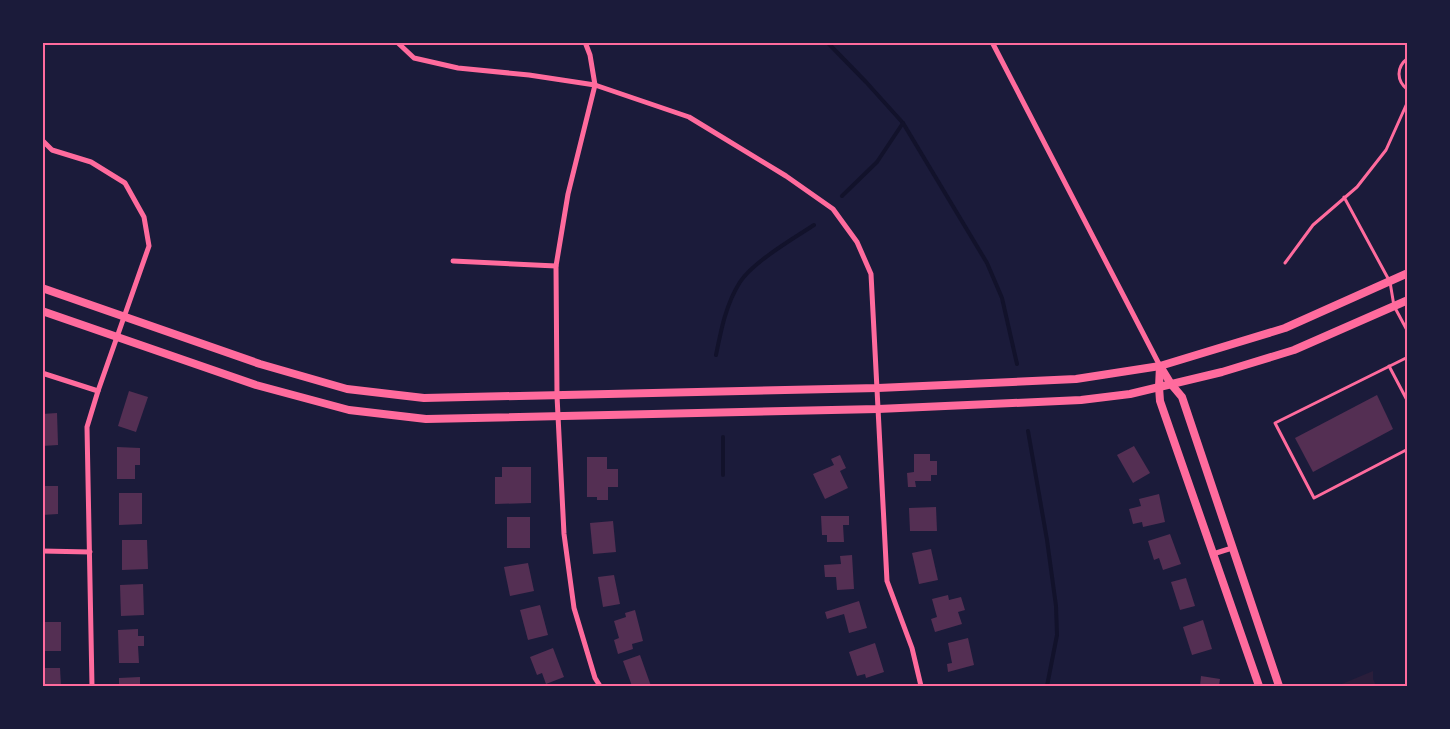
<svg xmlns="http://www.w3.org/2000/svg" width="1450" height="729" viewBox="0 0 1450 729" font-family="'Titillium Web',sans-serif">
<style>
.green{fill:#2a1e3b}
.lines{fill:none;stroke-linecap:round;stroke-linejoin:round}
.stream{stroke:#12122b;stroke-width:4}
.building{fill:#542f53}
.service{stroke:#ff6b9d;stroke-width:3}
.minor{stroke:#ff6b9d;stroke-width:5}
.tertiary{stroke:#ff6b9d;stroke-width:8}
.neatline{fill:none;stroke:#ff6b9d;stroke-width:2}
</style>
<rect width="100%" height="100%" fill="#1b1b3a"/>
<path class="green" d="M 1373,671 L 1373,679 L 1376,686 L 1337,686 Z"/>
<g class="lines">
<g class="stream">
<path d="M 827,42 L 866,82 L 903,123 L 987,263 L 1002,298 L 1017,364"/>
<path d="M 842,196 L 877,162 L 903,123"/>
<path d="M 716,355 C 721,330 726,304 740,282 C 753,262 794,238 814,225"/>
<path d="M 1028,431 L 1047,540 L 1056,606 L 1057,635 L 1047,686"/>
<path d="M 723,437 L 723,475"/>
</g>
</g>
<g class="building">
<path d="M 129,391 L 148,397 L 136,432 L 118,426 Z"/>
<path d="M 1377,395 L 1393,429 L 1313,472 L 1295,438 Z"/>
<path d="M 57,413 L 58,445 L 42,446 L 42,414 Z"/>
<path d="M 1134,446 L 1150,473 L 1133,483 L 1117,455 Z"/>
<path d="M 117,447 L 140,448 L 140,465 L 135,465 L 135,479 L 117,479 Z"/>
<path d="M 914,454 L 930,454 L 930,461 L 937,461 L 937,475 L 931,475 L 931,481 L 915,481 L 916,487 L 908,487 L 907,473 L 914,472 Z"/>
<path d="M 840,455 L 846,468 L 840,471 L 848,488 L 825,499 L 813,474 L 834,465 L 831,459 Z"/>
<path d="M 587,457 L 607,457 L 607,469 L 618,469 L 618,487 L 608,487 L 608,500 L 597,500 L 597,497 L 587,497 Z"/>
<path d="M 502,467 L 531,467 L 531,503 L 495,504 L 495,477 L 502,477 Z"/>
<path d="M 42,486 L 58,486 L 58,514 L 42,515 Z"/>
<path d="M 119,493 L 142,493 L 142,524 L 119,525 Z"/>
<path d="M 1159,494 L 1165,522 L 1143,527 L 1142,522 L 1133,524 L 1129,509 L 1141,506 L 1139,499 Z"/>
<path d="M 936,507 L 937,531 L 910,531 L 909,508 Z"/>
<path d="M 821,516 L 849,516 L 849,525 L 843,525 L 844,542 L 827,542 L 827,535 L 822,535 Z"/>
<rect x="507" y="517" width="23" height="31"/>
<path d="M 613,521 L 616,552 L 593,554 L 590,523 Z"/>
<path d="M 1170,534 L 1181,564 L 1163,570 L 1159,558 L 1154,560 L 1148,541 Z"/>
<path d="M 122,540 L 147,540 L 148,569 L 122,570 Z"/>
<path d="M 931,549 L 938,580 L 919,584 L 912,553 Z"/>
<path d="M 852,555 L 854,589 L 837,590 L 836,577 L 825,577 L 824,565 L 841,564 L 840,556 Z"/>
<path d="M 528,563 L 534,591 L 510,596 L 504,567 Z"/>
<path d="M 614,575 L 620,604 L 603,607 L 598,577 Z"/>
<path d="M 1186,578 L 1195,606 L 1180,610 L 1171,582 Z"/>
<path d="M 143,584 L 144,615 L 121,616 L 120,585 Z"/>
<path d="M 948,595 L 949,600 L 961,597 L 965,610 L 958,612 L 962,624 L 935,632 L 931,619 L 937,617 L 932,599 Z"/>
<path d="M 859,601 L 867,628 L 849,633 L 844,614 L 827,619 L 825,612 Z"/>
<path d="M 540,605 L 548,635 L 528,640 L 520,610 Z"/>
<path d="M 635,610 L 643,641 L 632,644 L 633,649 L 618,654 L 614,640 L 619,638 L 614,621 L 626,617 L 625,613 Z"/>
<path d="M 1203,620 L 1212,649 L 1192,655 L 1183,627 Z"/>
<rect x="43" y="622" width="18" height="29"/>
<path d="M 138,629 L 138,636 L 144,636 L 144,646 L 138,646 L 139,663 L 119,663 L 118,630 Z"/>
<path d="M 968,638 L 974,665 L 948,672 L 947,664 L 952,663 L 948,643 Z"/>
<path d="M 875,643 L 884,672 L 866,678 L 865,674 L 857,676 L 849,652 Z"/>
<path d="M 553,648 L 564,677 L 546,684 L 542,673 L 537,675 L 530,657 Z"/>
<path d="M 640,655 L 651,686 L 632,686 L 623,661 Z"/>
<path d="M 42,668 L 60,668 L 61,686 L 42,686 Z"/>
<path d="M 1201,676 L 1220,679 L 1219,686 L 1200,686 Z"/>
<path d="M 140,677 L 140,686 L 119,686 L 119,678 Z"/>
</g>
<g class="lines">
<g class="service">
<path d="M 1408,58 C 1396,67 1396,81 1408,90"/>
<path d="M 1344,197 L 1390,282 L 1394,306 L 1408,332"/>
<path d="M 1285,263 L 1313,225 L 1357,187 L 1386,150 L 1408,101"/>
<path d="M 1408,357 L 1275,423 L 1314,498 L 1408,449"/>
<path d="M 1389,366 L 1408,402"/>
</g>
<g class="minor">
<path d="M 397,42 L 414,58 L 458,68 L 529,75 L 595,85 L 689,117 L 786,176 L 833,209 L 857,242 L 871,274 L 887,581 L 912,648 L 921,686"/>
<path d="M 585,42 L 590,55 L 595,85 L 568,194 L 556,266 L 557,396 L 564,534 L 574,608 L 595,678 L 600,686"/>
<path d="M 992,42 L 1160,366"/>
<path d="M 42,140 L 52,150 L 91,162 L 125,183 L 144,217 L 149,246 L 98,391 L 87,427 L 92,686"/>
<path d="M 453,261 L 556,266"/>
<path d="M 42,373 L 98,391"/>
<path d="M 42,551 L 90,552"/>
<path d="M 1213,554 L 1232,548"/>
</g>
<g class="tertiary">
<path d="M 42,288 L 260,364 L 347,389 L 424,398 L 878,388 L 1076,379 L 1160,366 L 1285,328 L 1408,273"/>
<path d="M 42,311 L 256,385 L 349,410 L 426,419 L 878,409 L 1081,400 L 1130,394 L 1222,372 L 1294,350 L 1408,300"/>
<path d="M 1160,366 L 1171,384 L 1182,397 L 1279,686"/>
<path d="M 1160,366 L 1159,387 L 1160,401 L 1259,686"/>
</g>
</g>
<rect width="1450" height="729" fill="none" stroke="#1b1b3a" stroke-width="88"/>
<rect x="44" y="44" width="1362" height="641" class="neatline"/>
</svg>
